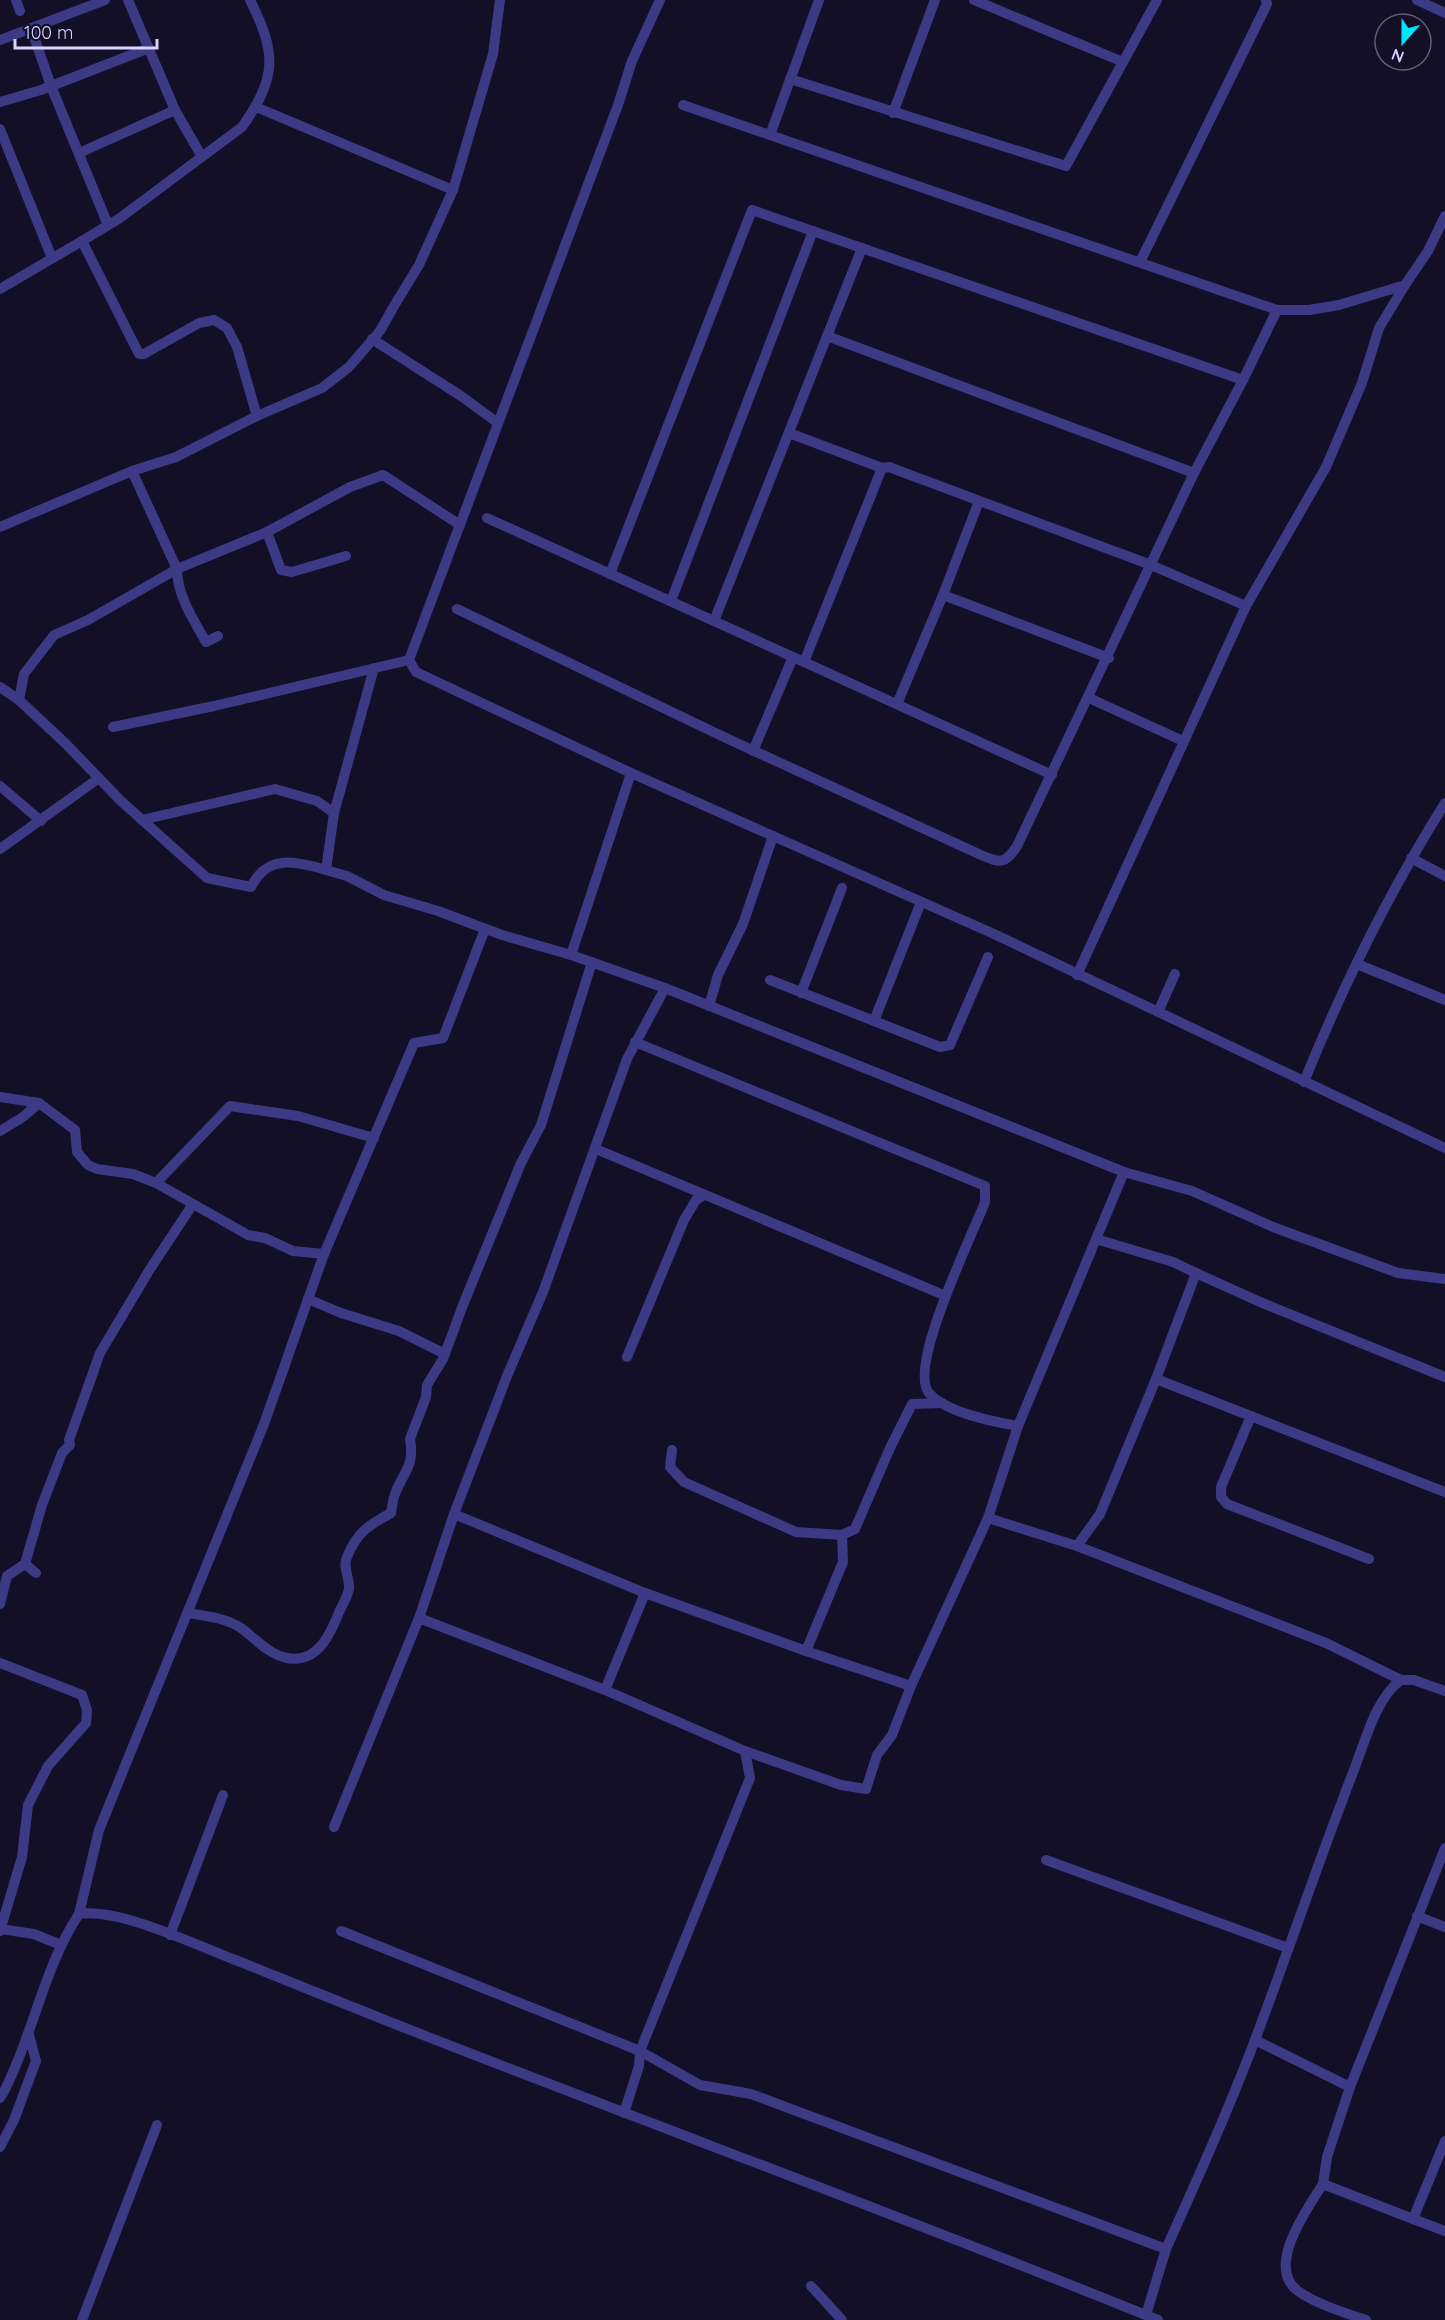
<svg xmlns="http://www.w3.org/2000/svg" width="1445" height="2320" viewBox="0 0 1445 2320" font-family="Quicksand,sans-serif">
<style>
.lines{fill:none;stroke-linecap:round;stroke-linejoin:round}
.street{stroke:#3d3a85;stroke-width:10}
</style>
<rect width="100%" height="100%" fill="#130f26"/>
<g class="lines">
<g class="street">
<path d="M 16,0 L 20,11"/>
<path d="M 128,0 L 175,110 L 202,157"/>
<path d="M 660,0 L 632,61 L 618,105 L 409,660 L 416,672 L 631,773 L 994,934 L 1445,1148"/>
<path d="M 974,0 L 1123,62"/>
<path d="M 1417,0 L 1445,13"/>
<path d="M 31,28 L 51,86 L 108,225"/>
<path d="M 0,40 L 105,0"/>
<path d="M 790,79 L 1066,166 L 1157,0"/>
<path d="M 0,102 L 41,90 L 149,48"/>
<path d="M 683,105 L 1277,310 L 1309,310 L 1339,305 L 1405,285 L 1428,251 L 1445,216"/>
<path d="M 256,107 L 453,190"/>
<path d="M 893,113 L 935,0"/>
<path d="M 0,129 L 52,258"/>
<path d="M 770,135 L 819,0"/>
<path d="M 79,153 L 175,110"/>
<path d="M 82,241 L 120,218 L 242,127 C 277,77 277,54 250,0"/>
<path d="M 1140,262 L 1267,4 L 1266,0"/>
<path d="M 0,289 L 82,241 L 139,354 L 144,354 L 199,323 L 214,320 L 227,328 L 237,347 L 257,416"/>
<path d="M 827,336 L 1194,473"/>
<path d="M 372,339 L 461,396 L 498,423"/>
<path d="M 789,433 L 882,468"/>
<path d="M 132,471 L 177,569 C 177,595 193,619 206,642 L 218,636"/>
<path d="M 487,518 L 804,662"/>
<path d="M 0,527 L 132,471 L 176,457 L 257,416 L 322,388 L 349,367 L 380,331 L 394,306 L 419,265 L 453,190 L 493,54 L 500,0"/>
<path d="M 267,532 L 281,570 L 292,572 L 346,556"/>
<path d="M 610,574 L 752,210 L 1243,380"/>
<path d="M 943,595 L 1109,658"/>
<path d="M 671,601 L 813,231"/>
<path d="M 457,609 L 726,738 L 981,855 C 1000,863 1005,865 1017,846 L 1194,473 L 1243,380 L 1277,310"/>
<path d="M 714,621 L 862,248"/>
<path d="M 374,668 L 334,813 L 326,870 L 347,876 L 384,895 L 438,911 L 502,935 L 571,955 L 665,988 L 1124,1172 L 1192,1191 L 1273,1227 L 1398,1273 L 1445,1279"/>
<path d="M 0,687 L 19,700 L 65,743 L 121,801 L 207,878 L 251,887 C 267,854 296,861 326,870"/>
<path d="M 1089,698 L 1183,741"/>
<path d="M 19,700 L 24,674 L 54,635 L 88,620 L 177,569 L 267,532 L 350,487 L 383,475 L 460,525"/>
<path d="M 897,704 L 943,595 L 979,501"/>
<path d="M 113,727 L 214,706 L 409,660"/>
<path d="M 753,751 L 793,657"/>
<path d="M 1052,775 L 804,662 L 882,468 L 889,467 L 1151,565 L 1246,606"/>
<path d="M 0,786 L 41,821"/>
<path d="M 142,820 L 275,789 L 317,801 L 334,813"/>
<path d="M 0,849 L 99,778"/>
<path d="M 1411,858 L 1445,876"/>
<path d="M 571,955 L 631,773"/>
<path d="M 1357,964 L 1445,1000"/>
<path d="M 1077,975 L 1246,606 L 1326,467 L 1362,383 L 1379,328 L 1405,285"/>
<path d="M 770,980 L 940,1047 L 950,1045 L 988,957"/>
<path d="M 801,993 L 842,888"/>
<path d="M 709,1006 L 718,975 L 743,924 L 773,836"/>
<path d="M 1158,1012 L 1175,974"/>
<path d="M 874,1021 L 921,902"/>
<path d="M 635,1042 L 985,1186 L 985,1202 C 973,1234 907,1367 929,1393 C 945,1412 994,1422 1018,1426"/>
<path d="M 1304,1082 C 1343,985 1390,891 1445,803"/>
<path d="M 0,1097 L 39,1103 L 75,1130 L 77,1152 L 88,1165 L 97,1169 L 133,1174 L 156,1183 L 248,1235 L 265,1238 L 293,1251 L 324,1254"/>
<path d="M 0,1131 L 23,1117 L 39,1103"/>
<path d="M 596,1149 L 946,1296"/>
<path d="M 156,1183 L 230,1106 L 298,1116 L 374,1138"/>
<path d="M 1196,1273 L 1260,1302 L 1445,1377"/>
<path d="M 308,1299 L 341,1313 L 399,1331 L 445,1354"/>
<path d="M 627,1357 L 684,1220 L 696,1200 L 704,1195"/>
<path d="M 1156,1379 L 1445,1492"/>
<path d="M 1251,1416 L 1221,1487 L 1221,1497 L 1227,1504 L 1369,1559"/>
<path d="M 672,1450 L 670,1467 L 684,1482 L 796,1532 L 842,1535 L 855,1529 L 890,1448 L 912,1404 L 942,1403"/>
<path d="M 454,1514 L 645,1593 L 806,1651 L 911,1686"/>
<path d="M 988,1518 L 1077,1546 L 1326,1643 L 1401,1680 L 1414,1680 L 1445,1691"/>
<path d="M 1077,1546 L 1100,1514 L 1156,1379 L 1196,1273 L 1173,1262 L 1096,1239"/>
<path d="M 25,1564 L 36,1573"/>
<path d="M 0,1604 L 7,1576 L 25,1564 L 42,1505 L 62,1453 L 70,1445 L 69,1440 L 100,1353 L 150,1269 L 193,1204"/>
<path d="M 188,1613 C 206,1616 226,1618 241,1628 C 256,1639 268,1654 287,1658 C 318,1664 331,1633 340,1610 C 343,1604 348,1595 349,1589 C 350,1578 342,1567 347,1557 C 357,1532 369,1525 391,1513 C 392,1506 393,1499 395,1494 C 403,1472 415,1467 410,1439 L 426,1397 L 427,1385 L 443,1359 L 463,1305 L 521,1163 L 541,1125 L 592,962"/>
<path d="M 419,1618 L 454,1514 L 507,1376 L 543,1292 L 627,1059 L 665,988"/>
<path d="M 806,1651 L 843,1562 L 842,1535"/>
<path d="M 0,1663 L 82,1695 L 87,1710 L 86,1723 L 48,1766 L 28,1805 L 22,1857 L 0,1931"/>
<path d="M 605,1690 L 645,1593"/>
<path d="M 334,1827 L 419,1618 L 605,1690 L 745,1751 L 841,1785 L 866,1789 L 877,1755 L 892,1735 L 911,1686 L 988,1518 L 1018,1426 L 1124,1172"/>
<path d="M 1445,1848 L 1350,2087 L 1327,2157 L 1323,2184 L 1413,2219 L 1445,2141"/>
<path d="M 1046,1860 L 1288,1948"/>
<path d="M 79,1914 L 99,1830 L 264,1424 L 324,1254 L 414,1043 L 443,1038 L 485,929"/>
<path d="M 1417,1916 L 1445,1927"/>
<path d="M 0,1929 L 34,1934 L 61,1945"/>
<path d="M 341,1931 L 640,2051 L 700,2085 L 751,2094 L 1166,2249 L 1146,2315"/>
<path d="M 170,1935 L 223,1795"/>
<path d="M 1255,2040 L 1350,2087"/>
<path d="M 0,2098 C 7,2088 11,2076 16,2065 C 37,2015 49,1959 79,1914 C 119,1908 194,1944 233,1959 C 287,1981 341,2002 395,2024 C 649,2124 905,2217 1158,2320"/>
<path d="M 624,2113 L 639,2066 L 640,2051 L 750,1778 L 745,1751"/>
<path d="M 0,2147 L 14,2120 L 36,2061 L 29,2035"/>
<path d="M 1323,2184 C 1307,2209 1265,2267 1298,2291 C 1318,2305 1343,2312 1366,2320"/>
<path d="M 1413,2219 L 1445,2231"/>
<path d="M 1166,2249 C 1197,2180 1228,2111 1255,2040 C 1288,1952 1318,1863 1352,1775 C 1364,1746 1375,1698 1401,1680"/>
<path d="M 811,2286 L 842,2320"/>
<path d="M 82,2320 L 157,2125"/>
</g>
</g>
<g transform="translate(1403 42) rotate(201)"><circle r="28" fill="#130f26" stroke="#625e7d" stroke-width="1.5"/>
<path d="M0-4.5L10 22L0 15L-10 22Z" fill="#00e5ff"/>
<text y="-9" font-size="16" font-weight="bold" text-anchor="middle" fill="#d9d4ff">N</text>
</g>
<path d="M15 39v9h142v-9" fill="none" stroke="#d9d4ff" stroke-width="3"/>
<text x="24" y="39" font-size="18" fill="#d9d4ff" stroke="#130f26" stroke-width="4.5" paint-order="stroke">100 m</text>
</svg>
